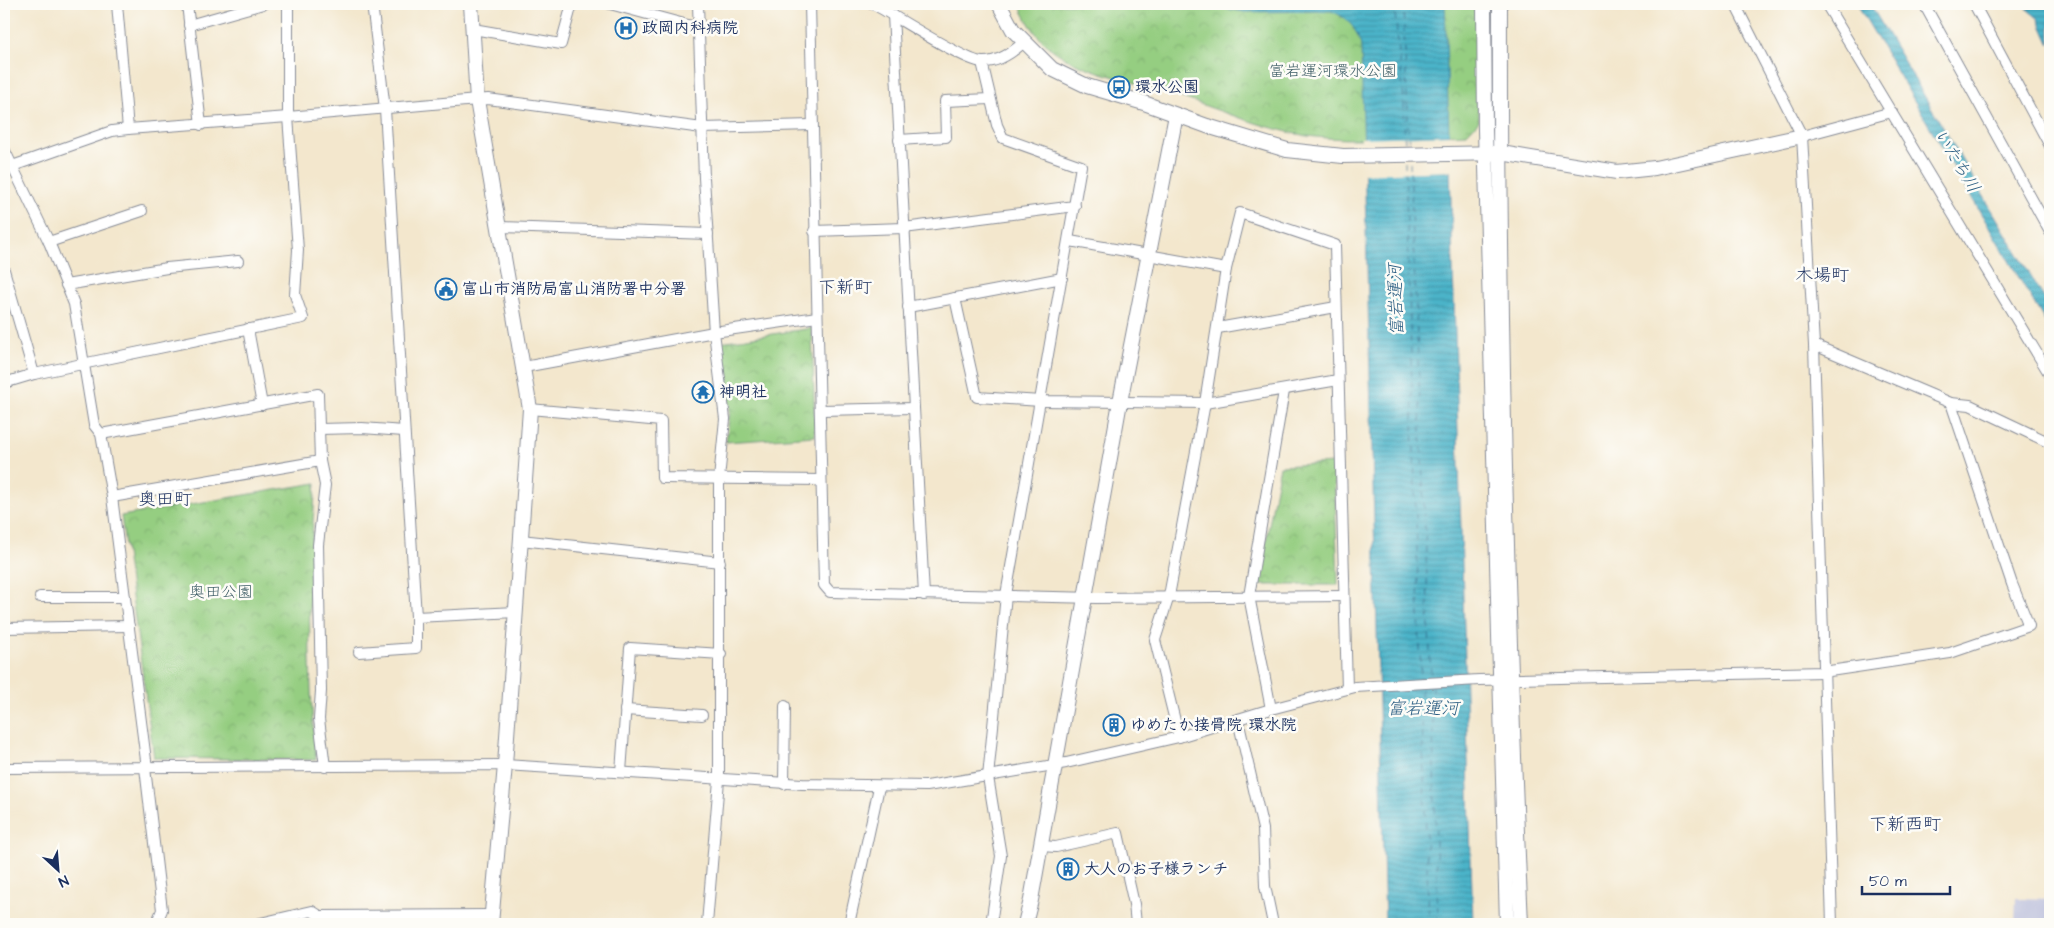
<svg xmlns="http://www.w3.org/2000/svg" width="2054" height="928" viewBox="0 0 2054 928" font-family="'Architects Daughter','Klee One',sans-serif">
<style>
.industrial{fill:#bfc2dd}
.park{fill:url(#park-crowns);stroke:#587e70}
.water{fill:url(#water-rules);stroke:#337294}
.pier{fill:#f3e7cd}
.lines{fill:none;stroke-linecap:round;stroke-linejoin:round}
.ferry{stroke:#2c5e83;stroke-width:1;stroke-dasharray:6 5;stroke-linecap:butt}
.street-casing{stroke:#878b96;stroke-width:12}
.secondary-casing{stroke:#878b96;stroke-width:16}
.street{stroke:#fff;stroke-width:10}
.secondary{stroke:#fff;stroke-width:14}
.labels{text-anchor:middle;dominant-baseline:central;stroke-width:5;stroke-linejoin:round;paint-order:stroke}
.poi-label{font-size:16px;font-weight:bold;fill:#1b2f5e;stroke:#fdfcf7;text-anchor:start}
.park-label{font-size:16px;fill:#405f68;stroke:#fdfcf7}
.water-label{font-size:18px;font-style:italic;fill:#2c5e83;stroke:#fdfcf7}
.neighbourhood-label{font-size:18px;fill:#1b2f5e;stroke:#fdfcf7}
</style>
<defs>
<pattern id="park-crowns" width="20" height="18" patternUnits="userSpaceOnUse" patternTransform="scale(1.25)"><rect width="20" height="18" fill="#95ce81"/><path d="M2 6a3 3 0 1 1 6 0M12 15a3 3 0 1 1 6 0" fill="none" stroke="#80b172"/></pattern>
<pattern id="water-rules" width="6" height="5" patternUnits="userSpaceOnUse" patternTransform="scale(1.25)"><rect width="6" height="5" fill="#4bb4c9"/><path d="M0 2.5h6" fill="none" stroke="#3e93a6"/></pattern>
</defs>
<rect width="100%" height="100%" fill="#fdfcf7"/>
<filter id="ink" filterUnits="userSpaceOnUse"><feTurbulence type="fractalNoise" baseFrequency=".02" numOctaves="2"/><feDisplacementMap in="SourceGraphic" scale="10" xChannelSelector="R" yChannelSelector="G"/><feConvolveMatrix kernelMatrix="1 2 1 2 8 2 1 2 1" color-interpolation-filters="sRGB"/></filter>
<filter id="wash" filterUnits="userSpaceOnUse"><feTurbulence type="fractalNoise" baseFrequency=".0096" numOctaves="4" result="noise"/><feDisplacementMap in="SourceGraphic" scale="20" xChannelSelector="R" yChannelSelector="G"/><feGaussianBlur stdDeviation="1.12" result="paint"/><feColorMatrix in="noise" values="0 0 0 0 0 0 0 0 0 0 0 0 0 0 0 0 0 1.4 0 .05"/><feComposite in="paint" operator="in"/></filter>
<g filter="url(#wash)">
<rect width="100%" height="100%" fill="#f3e7cd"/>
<path class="industrial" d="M 2016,898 L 2050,899 L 2050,924 L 2015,924 Z"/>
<g class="park">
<path d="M 1019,4 L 1479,4 L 1479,121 L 1467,134 C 1417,136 1356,143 1307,136 C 1256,127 1208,105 1158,90 C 1126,79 1091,73 1062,56 C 1041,44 1028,25 1019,4 Z"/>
<path d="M 812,328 L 815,436 L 726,442 L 730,410 L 720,342 Z"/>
<path d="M 1334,463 L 1338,585 L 1258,585 L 1280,466 Z"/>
<path d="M 316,483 C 308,574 307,669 316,760 L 154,758 L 121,516 Z"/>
</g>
<g class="water">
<path d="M 1199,4 L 1445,4 L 1473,924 L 1385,924 L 1361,46 C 1356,28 1349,18 1331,11 L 1245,12 Z"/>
<path d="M 1857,4 L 1870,4 L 2050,308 L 2050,330 Z"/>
<path d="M 2025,4 L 2050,4 L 2050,45 L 2038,18 L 2028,10 Z"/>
</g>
<path class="pier" d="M 1452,135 L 1453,171 L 1362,174 L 1361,138 Z"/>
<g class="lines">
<g class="ferry">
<path d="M 1394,4 L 1404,100 L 1405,147"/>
<path d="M 1403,4 L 1409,148"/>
<path d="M 1405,161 L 1421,680"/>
<path d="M 1410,162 L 1431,677"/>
<path d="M 1432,686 L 1438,924"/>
<path d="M 1421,689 L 1429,924"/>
</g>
</g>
</g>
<g filter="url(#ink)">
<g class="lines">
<g class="street-casing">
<g id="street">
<path d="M 117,4 L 128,129"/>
<path d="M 187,4 L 201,125"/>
<path d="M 372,4 L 385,109 L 416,617 L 516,612"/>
<path d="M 610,4 L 699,28"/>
<path d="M 698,4 L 704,178 L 714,332 L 725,419 L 719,479 L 719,780 L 707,924"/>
<path d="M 810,4 L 824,585 L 830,592 L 1096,598 L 1344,596"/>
<path d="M 873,4 C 894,15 964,61 982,62 C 998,63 1013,52 1024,42"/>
<path d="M 1735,4 L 1802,136 L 1814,345 L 1832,924"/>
<path d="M 1826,4 L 2050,375"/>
<path d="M 1924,4 L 2050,232"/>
<path d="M 1974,4 L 2050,146"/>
<path d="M 893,15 L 924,595"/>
<path d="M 189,25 L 263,4"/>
<path d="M 473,29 L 561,44 L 572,4"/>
<path d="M 982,62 L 997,125 L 1003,138 L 1081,166 L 1006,595 L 988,777 L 1001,856 L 991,924"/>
<path d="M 1802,136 L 1892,112"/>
<path d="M 899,140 L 946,137 L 945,101 L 990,99"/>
<path d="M 4,149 L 49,242 L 74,304 L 94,425 L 101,434 L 112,497 L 147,768"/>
<path d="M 4,169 L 112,131 L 128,129 L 288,117 L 488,99 L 702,128 L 812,125"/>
<path d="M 499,227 L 708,234"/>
<path d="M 814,231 L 904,228 L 1075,206"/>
<path d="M 1070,241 L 1226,269"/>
<path d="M 49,242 L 142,211"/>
<path d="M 4,270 L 34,374"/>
<path d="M 66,285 L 167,268 L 238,261"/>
<path d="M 955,298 L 977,397 L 1041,401 L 1205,403 L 1338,380"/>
<path d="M 908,307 L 1062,278"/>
<path d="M 1218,328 L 1336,307"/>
<path d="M 248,329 L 262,405"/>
<path d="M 1814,345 L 1951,403 L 1970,405 L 2050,443"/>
<path d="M 524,367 L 714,332 L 817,317"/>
<path d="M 4,383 L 34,374 L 303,318 L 295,295 L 298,250 L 288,117 L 288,4"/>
<path d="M 530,409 L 661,421 L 662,478 L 821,480"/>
<path d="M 821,410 L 914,408"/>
<path d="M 319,429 L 362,428 L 404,431"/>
<path d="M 101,434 L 318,394 L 320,461 L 325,485 L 318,545 L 321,691 L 319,719 L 325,767"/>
<path d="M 112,497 L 320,461"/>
<path d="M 521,540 L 720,562"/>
<path d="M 40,597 L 125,597"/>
<path d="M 4,628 L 129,626"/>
<path d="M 359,652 L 416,648 L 416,617"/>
<path d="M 1271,709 L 1249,596 L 1284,391"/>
<path d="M 625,710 L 702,715"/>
<path d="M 1238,720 L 1263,829 L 1265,886 L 1273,924"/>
<path d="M 1179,737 L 1155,640 L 1169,596 L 1205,403 L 1226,269 L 1240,213 L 1335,245 L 1347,689"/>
<path d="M 4,768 L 505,765 L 802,784 L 927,786 L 1066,763 L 1179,737 L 1271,709 L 1355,687 L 1479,680 L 1823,672 L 1950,653 L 2029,626 L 2012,584 L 1951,403"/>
<path d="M 145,768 L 162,910 L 156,924"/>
<path d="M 621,772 L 630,648 L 721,654"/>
<path d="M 784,784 L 785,706"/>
<path d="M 1041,846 L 1056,847 L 1118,833 L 1134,904 L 1136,924"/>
<path d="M 256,924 L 312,911 L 320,916"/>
<path d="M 320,924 L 320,916 L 492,915"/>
<path d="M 849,924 L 879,787"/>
</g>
</g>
<g class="secondary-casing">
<g id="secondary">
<path d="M 471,4 L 477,100 L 530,409 L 505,765 L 491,924"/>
<path d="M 999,4 L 1013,30 L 1052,69 L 1087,86 L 1144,103 L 1207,126 L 1287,150 L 1343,156 L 1501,153 L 1617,172 L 1655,168 L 1802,136"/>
<path d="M 1484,4 L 1485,130 L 1507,924"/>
<path d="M 1500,4 C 1499,311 1507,618 1521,924"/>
<path d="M 1025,924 L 1031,900 L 1120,402 L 1176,115"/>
</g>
</g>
<use href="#street" class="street"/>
<use href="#secondary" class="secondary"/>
</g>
</g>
<defs>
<g id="hospital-ring" transform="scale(1.125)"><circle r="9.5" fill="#fdfcf7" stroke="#1f6fb2" stroke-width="1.5"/><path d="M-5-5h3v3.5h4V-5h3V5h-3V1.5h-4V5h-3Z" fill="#1f6fb2"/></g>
<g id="bus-ring" transform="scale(1.125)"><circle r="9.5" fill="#fdfcf7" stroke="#1f6fb2" stroke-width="1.5"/><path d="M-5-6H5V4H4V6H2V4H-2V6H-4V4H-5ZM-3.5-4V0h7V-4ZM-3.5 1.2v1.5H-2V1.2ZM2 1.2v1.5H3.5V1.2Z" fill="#1f6fb2"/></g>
<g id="civic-ring" transform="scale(1.125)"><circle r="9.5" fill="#fdfcf7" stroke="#1f6fb2" stroke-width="1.5"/><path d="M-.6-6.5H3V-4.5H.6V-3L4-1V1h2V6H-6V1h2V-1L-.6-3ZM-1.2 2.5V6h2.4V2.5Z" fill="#1f6fb2"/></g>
<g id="temple-ring" transform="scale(1.125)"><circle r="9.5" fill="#fdfcf7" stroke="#1f6fb2" stroke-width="1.5"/><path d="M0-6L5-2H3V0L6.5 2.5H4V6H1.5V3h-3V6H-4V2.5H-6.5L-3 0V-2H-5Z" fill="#1f6fb2"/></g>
<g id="building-ring" transform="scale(1.125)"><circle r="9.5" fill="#fdfcf7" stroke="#1f6fb2" stroke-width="1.5"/><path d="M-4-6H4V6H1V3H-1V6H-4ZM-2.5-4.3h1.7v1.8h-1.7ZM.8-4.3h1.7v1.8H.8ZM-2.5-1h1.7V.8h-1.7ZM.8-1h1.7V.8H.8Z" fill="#1f6fb2"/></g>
</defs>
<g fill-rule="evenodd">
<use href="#hospital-ring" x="626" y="28"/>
<use href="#bus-ring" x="1119" y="87"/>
<use href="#civic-ring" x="446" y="289"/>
<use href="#temple-ring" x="703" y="392"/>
<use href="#building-ring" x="1114" y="725"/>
<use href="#building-ring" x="1068" y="869"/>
</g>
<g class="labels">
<g class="poi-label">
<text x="642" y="28">政岡内科病院</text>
<text x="1135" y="87">環水公園</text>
<text x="462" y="289">富山市消防局富山消防署中分署</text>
<text x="719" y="392">神明社</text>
<text x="1130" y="725">ゆめたか接骨院 環水院</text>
<text x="1084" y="869">大人のお子様ランチ</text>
</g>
<g class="park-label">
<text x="1333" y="71">富岩運河環水公園</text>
<text x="221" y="592">奥田公園</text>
</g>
<g class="water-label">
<text transform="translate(1957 161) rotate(59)">いたち川</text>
<text transform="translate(1396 300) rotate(-92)">富岩運河</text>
<text x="1423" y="708">富岩運河</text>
</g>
<g class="neighbourhood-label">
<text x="1822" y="275">木場町</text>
<text x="845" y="287">下新町</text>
<text x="165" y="499">奥田町</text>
<text x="1905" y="824">下新西町</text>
</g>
</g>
<rect width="2054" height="928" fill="none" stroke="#fdfcf7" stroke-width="20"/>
<g transform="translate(58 870) rotate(154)" stroke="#fdfcf7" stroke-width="4" paint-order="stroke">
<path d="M0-4L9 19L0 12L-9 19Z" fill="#1b2f5e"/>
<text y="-8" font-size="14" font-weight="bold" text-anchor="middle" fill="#1b2f5e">N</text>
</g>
<path d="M1862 886v8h88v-8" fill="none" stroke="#1b2f5e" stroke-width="2.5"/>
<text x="1869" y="886" font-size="15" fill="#1b2f5e" stroke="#fdfcf7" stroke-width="4" paint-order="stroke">50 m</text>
</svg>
